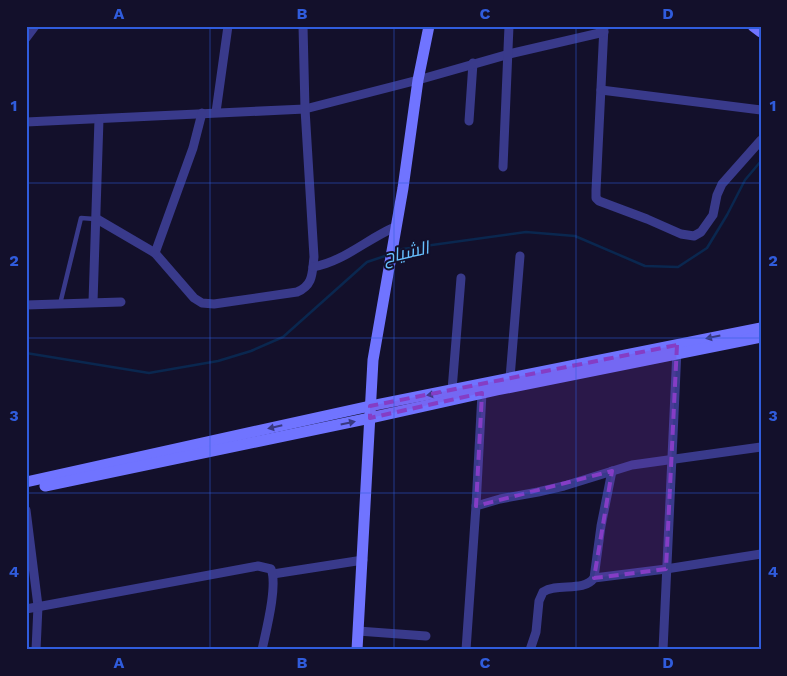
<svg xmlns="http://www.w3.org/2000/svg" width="787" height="676" viewBox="0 0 787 676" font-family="'Work Sans',Cairo,sans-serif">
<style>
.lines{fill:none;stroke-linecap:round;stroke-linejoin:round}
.stream{stroke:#0a274f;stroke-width:2.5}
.lane{stroke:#393a8b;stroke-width:4.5}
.street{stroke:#393a8b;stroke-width:9}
.secondary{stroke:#7074ff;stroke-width:11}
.oneway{fill:#383880}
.marked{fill:#853dc5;fill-opacity:0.2;stroke:#853dc5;stroke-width:4;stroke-dasharray:10 6;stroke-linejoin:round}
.grid{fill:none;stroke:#305cdc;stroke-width:1;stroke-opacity:0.55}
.labels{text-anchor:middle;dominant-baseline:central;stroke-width:4;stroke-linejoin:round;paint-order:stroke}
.water-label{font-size:18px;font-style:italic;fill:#67c1ff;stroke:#13102b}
.neatline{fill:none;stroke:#305cdc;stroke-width:2}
.grid-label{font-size:16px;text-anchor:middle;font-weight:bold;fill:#305cdc}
</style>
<rect width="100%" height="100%" fill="#13102b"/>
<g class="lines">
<g class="stream">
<path d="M 395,252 L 403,249 L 526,232 L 575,236 L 645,266 L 678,267 L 707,248 L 727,215 L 745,180 L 761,161"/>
<path d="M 26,353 L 149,373 L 218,361 L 251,351 L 283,337 L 367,262 L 388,255"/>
</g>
<path class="lane" d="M 60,304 L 81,218 L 95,219"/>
<g class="street">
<path d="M 604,26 L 596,190 L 596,198 L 599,201 L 647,219 L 681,234 L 694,236 L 701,232 L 713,215 L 717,195 L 722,184 L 761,140"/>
<path d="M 26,38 L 35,26"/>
<path d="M 601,90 L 761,110"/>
<path d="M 216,112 L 228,26"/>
<path d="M 469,121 L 473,63"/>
<path d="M 26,122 L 305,109 L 418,80 L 509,54 L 604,32"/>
<path d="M 503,167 L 509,26"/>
<path d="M 97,219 L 155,253 L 194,298 L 202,303 L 214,304 L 297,292 C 314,285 312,272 314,257 L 305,109 L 303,26"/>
<path d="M 155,253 L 193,148 L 202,113"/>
<path d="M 313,267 C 343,262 367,239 395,227"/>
<path d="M 93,302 L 99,119"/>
<path d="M 26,305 L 121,302"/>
<path d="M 510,378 L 520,256"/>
<path d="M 452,390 L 461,278"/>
<path d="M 476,506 L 482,393"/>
<path d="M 26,510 L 38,606 L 36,650"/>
<path d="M 273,574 L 363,560"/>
<path d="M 594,578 L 666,569 L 761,554"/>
<path d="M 26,609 L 258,566 L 271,569 C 278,585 266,631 262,650"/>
<path d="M 358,631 L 426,636"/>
<path d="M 466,650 L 476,506 L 500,499 L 538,492 L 564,486 L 632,465 L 761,447"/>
<path d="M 530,650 L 536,632 L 539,601 L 543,592 C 558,582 583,593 594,578 L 601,526 L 612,471"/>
<path d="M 663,650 L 677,350"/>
</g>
<g class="secondary">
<path d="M 753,26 L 761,32"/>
<path d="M 26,482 L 370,406 L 761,328"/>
<path d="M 45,486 L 370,418 L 497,390 L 761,337"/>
<path d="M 357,650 L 373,360 L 403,188 L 418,80 L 429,26"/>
</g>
</g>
<defs><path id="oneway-solid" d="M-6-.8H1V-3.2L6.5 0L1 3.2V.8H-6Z" transform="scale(1.25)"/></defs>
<g class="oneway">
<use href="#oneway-solid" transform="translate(713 337) rotate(168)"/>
<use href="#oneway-solid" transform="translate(434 394) rotate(169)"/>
<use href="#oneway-solid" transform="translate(348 423) rotate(-12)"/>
<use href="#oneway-solid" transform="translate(275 427) rotate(167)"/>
</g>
<path class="marked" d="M 677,345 L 666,569 L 594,578 L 612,471 L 476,506 L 482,393 L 370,418 L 370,406 Z"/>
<path class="grid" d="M 210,26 L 210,650M 394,26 L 394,650M 576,26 L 576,650M 26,183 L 761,183M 26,338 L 761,338M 26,493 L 761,493"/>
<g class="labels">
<g class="water-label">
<text transform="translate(406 252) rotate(-13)">الشياح</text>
</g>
</g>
<rect width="787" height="676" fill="none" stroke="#13102b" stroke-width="55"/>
<rect x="28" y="28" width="732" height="620" class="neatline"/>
<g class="grid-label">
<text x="119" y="19">A</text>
<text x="302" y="19">B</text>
<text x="485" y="19">C</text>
<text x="668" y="19">D</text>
<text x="14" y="111">1</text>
<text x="773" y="111">1</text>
<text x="14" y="266">2</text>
<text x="773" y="266">2</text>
<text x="14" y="421">3</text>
<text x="773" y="421">3</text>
<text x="14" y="577">4</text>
<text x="773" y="577">4</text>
<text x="119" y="668">A</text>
<text x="302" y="668">B</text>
<text x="485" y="668">C</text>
<text x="668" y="668">D</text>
</g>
</svg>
